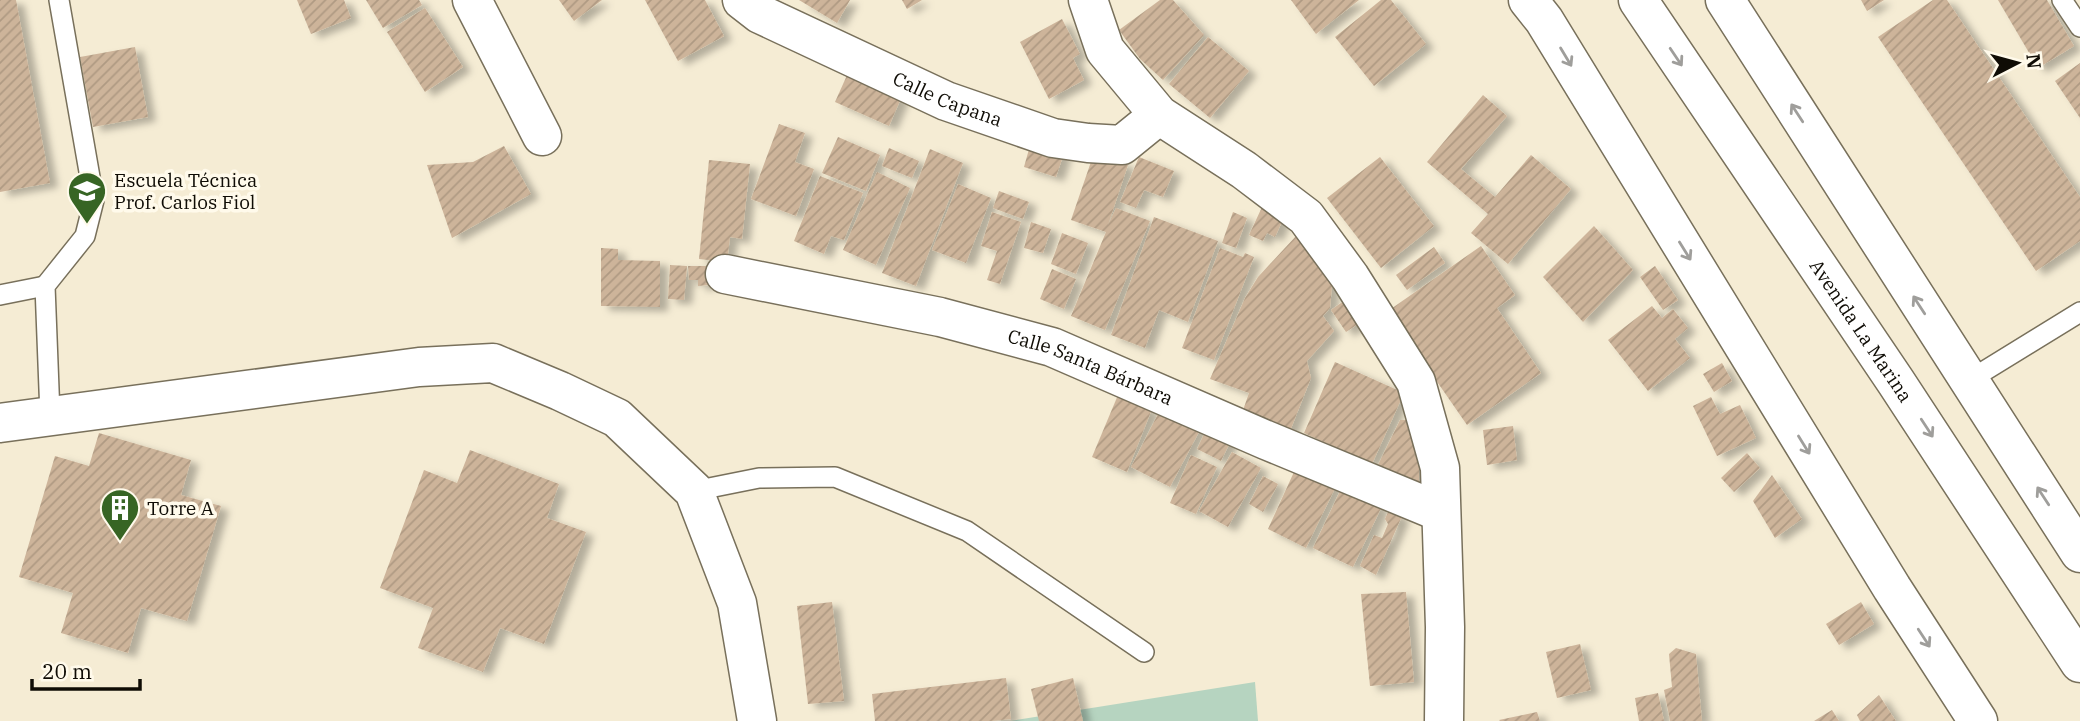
<svg xmlns="http://www.w3.org/2000/svg" width="2080" height="721" viewBox="0 0 2080 721" font-family="'IBM Plex Serif',serif">
<style>
.green{fill:#b6d4c0}
.building{fill:url(#building-hatch);filter:url(#shadow)}
.lines{fill:none;stroke-linecap:round;stroke-linejoin:round}
.service-casing{stroke:#78705b;stroke-width:22}
.minor-casing{stroke:#78705b;stroke-width:41}
.secondary-casing{stroke:#78705b;stroke-width:41}
.service{stroke:#fff;stroke-width:19}
.minor{stroke:#fff;stroke-width:38}
.secondary{stroke:#fff;stroke-width:38}
.oneway{stroke:#9f9e9b}
.labels{text-anchor:middle;dominant-baseline:central;stroke-width:7;stroke-linejoin:round;paint-order:stroke}
.street-label{font-size:19px;fill:#0f0c05;stroke:#fffaeb}
.poi-label{font-size:19px;fill:#0f0c05;stroke:#fffaeb;text-anchor:start}
</style>
<defs>
<pattern id="building-hatch" width="6" height="6" patternUnits="userSpaceOnUse" patternTransform="scale(1.75)"><rect width="6" height="6" fill="#cdb49a"/><path d="M-1 1l2-2M0 6l6-6M5 7l2-2" fill="none" stroke="#af9a83"/></pattern>
<filter id="shadow"><feDropShadow dx="8" dy="4.5" stdDeviation="3.5" flood-color="#0004"/></filter>
</defs>
<rect width="100%" height="100%" fill="#f5ecd4"/>
<path class="green" d="M 1255,682 L 1258,721 L 1010,721 Z"/>
<g class="building">
<path d="M 0,0 L 16,0 L 50,183 L 0,192 Z"/>
<path d="M 297,0 L 344,0 L 351,18 L 311,34 Z"/>
<path d="M 366,0 L 419,0 L 422,5 L 383,28 Z"/>
<path d="M 559,0 L 602,0 L 574,21 Z"/>
<path d="M 645,0 L 705,0 L 724,36 L 678,61 Z"/>
<path d="M 799,0 L 850,0 L 837,23 Z"/>
<path d="M 902,0 L 922,0 L 907,9 Z"/>
<path d="M 1160,0 L 1173,0 L 1204,35 L 1163,80 L 1140,59 L 1119,30 Z"/>
<path d="M 1291,0 L 1359,0 L 1316,34 Z"/>
<path d="M 1381,0 L 1391,0 L 1426,44 L 1374,86 L 1335,37 Z"/>
<path d="M 1861,0 L 1884,0 L 1867,11 Z"/>
<path d="M 1933,0 L 1947,0 L 2080,197 L 2080,241 L 2036,271 L 1878,37 Z"/>
<path d="M 1998,0 L 2047,0 L 2074,46 L 2038,68 Z"/>
<path d="M 425,8 L 463,67 L 425,92 L 387,32 Z"/>
<path d="M 1062,19 L 1080,54 L 1073,58 L 1084,80 L 1049,99 L 1020,42 Z"/>
<path d="M 1208,37 L 1249,71 L 1210,118 L 1169,84 Z"/>
<path d="M 135,47 L 148,117 L 93,127 L 80,57 Z"/>
<path d="M 2080,63 L 2080,118 L 2055,81 Z"/>
<path d="M 848,73 L 902,96 L 889,126 L 835,102 Z"/>
<path d="M 1483,95 L 1507,116 L 1461,169 L 1495,197 L 1531,155 L 1571,189 L 1508,264 L 1471,233 L 1488,214 L 1427,162 Z"/>
<path d="M 779,124 L 805,133 L 795,162 L 814,169 L 796,216 L 751,199 Z"/>
<path d="M 838,137 L 880,155 L 866,191 L 822,173 Z"/>
<path d="M 1031,142 L 1064,153 L 1056,177 L 1024,167 Z"/>
<path d="M 504,146 L 531,194 L 452,238 L 427,165 L 473,162 Z"/>
<path d="M 889,148 L 919,161 L 912,178 L 882,166 Z"/>
<path d="M 930,149 L 963,163 L 916,286 L 882,273 Z"/>
<path d="M 1094,153 L 1128,165 L 1108,225 L 1116,208 L 1150,221 L 1105,330 L 1071,316 L 1106,232 L 1071,220 Z"/>
<path d="M 1139,157 L 1174,171 L 1163,197 L 1144,190 L 1136,208 L 1120,202 Z"/>
<path d="M 1380,157 L 1434,226 L 1381,268 L 1327,198 Z"/>
<path d="M 709,160 L 750,164 L 742,239 L 730,237 L 727,262 L 699,259 Z"/>
<path d="M 877,172 L 910,188 L 876,265 L 843,250 Z"/>
<path d="M 820,176 L 863,193 L 844,240 L 831,236 L 824,254 L 794,241 Z"/>
<path d="M 958,184 L 991,198 L 966,263 L 932,250 Z"/>
<path d="M 999,191 L 1029,202 L 1023,219 L 993,208 Z"/>
<path d="M 1263,205 L 1285,215 L 1275,237 L 1267,233 L 1263,241 L 1249,235 Z"/>
<path d="M 992,212 L 1021,222 L 1000,284 L 987,280 L 997,251 L 981,246 Z"/>
<path d="M 1233,212 L 1247,218 L 1236,248 L 1222,243 Z"/>
<path d="M 1154,217 L 1218,241 L 1188,322 L 1159,310 L 1145,348 L 1111,335 Z"/>
<path d="M 1031,222 L 1051,229 L 1043,253 L 1024,248 Z"/>
<path d="M 1594,226 L 1633,270 L 1583,322 L 1543,277 Z"/>
<path d="M 1062,233 L 1088,243 L 1076,274 L 1051,264 Z"/>
<path d="M 1297,235 L 1332,286 L 1330,308 L 1323,316 L 1334,331 L 1307,361 L 1311,378 L 1288,436 L 1241,416 L 1249,393 L 1210,379 L 1245,298 L 1258,277 Z"/>
<path d="M 1481,246 L 1515,295 L 1497,308 L 1541,373 L 1467,425 L 1388,311 Z"/>
<path d="M 1434,247 L 1445,263 L 1407,290 L 1396,275 Z"/>
<path d="M 601,248 L 618,249 L 618,260 L 660,261 L 660,307 L 601,306 Z"/>
<path d="M 1220,248 L 1243,257 L 1245,253 L 1254,257 L 1214,360 L 1182,348 Z"/>
<path d="M 670,265 L 687,266 L 684,300 L 668,299 Z"/>
<path d="M 688,266 L 707,266 L 708,285 L 698,286 L 698,280 L 689,280 Z"/>
<path d="M 1655,266 L 1678,300 L 1663,310 L 1640,277 Z"/>
<path d="M 1052,269 L 1076,279 L 1064,309 L 1040,299 Z"/>
<path d="M 1351,296 L 1367,318 L 1346,332 L 1331,310 Z"/>
<path d="M 1652,306 L 1662,318 L 1673,309 L 1688,328 L 1675,339 L 1690,358 L 1648,391 L 1608,340 Z"/>
<path d="M 1335,362 L 1404,393 L 1372,464 L 1304,433 Z"/>
<path d="M 1722,363 L 1732,381 L 1714,392 L 1703,374 Z"/>
<path d="M 1118,395 L 1152,409 L 1127,472 L 1092,457 Z"/>
<path d="M 1711,397 L 1720,414 L 1740,405 L 1756,438 L 1717,456 L 1693,406 Z"/>
<path d="M 1161,408 L 1201,428 L 1170,487 L 1131,467 Z"/>
<path d="M 1400,420 L 1419,420 L 1419,488 L 1377,467 Z"/>
<path d="M 1209,424 L 1233,436 L 1221,461 L 1197,449 Z"/>
<path d="M 1513,426 L 1517,460 L 1487,465 L 1483,430 Z"/>
<path d="M 99,433 L 191,460 L 181,495 L 221,506 L 187,621 L 141,608 L 128,653 L 61,633 L 73,593 L 19,577 L 55,456 L 89,466 Z"/>
<path d="M 470,450 L 559,484 L 547,518 L 586,532 L 544,644 L 500,628 L 483,672 L 418,648 L 433,608 L 380,588 L 424,470 L 457,483 Z"/>
<path d="M 1232,452 L 1261,468 L 1228,527 L 1199,511 Z"/>
<path d="M 1747,453 L 1760,468 L 1734,492 L 1721,478 Z"/>
<path d="M 1191,455 L 1217,467 L 1196,514 L 1170,503 Z"/>
<path d="M 1299,461 L 1339,480 L 1306,548 L 1268,529 Z"/>
<path d="M 1772,475 L 1802,519 L 1775,538 L 1753,501 Z"/>
<path d="M 1263,476 L 1278,484 L 1263,512 L 1249,504 Z"/>
<path d="M 1342,487 L 1382,506 L 1353,567 L 1313,548 Z"/>
<path d="M 1389,510 L 1402,516 L 1376,575 L 1360,566 L 1374,535 L 1382,538 L 1388,524 L 1385,519 Z"/>
<path d="M 1406,592 L 1414,682 L 1370,686 L 1361,594 Z"/>
<path d="M 832,602 L 844,701 L 808,704 L 797,606 Z"/>
<path d="M 1861,602 L 1874,624 L 1839,645 L 1826,624 Z"/>
<path d="M 1580,644 L 1591,690 L 1557,698 L 1546,652 Z"/>
<path d="M 1676,648 L 1696,654 L 1702,721 L 1670,721 L 1664,690 L 1672,687 L 1669,654 Z"/>
<path d="M 1006,678 L 1011,719 L 991,721 L 875,721 L 872,694 Z"/>
<path d="M 1073,678 L 1083,721 L 1039,721 L 1031,689 Z"/>
<path d="M 1658,693 L 1664,721 L 1639,721 L 1635,698 Z"/>
<path d="M 1879,695 L 1896,721 L 1860,721 L 1857,715 Z"/>
<path d="M 1832,710 L 1839,721 L 1814,721 Z"/>
<path d="M 1537,712 L 1540,721 L 1500,721 L 1499,720 Z"/>
</g>
<g class="lines">
<g class="service-casing">
<g id="service">
<path d="M 2062,0 L 2080,27"/>
<path d="M 0,295 L 45,286"/>
<path d="M 1968,381 L 2080,312"/>
<path d="M 50,415 L 45,286 L 85,236 L 94,200 L 59,0"/>
<path d="M 694,491 L 759,478 L 835,477 L 967,531 L 1144,652"/>
</g>
</g>
<g class="minor-casing">
<g id="minor">
<path d="M 472,0 L 542,136"/>
<path id="s1" d="M 742,0 L 760,14 L 946,101 L 1053,138 L 1088,143 L 1122,145 L 1159,115"/>
<path d="M 1088,0 L 1105,50 L 1159,115 L 1244,170 L 1306,217 L 1350,277 L 1416,382 L 1440,468 L 1445,627 L 1444,721"/>
<path d="M 1528,0 L 1544,20 L 1892,588 L 1978,721"/>
<path id="s2" d="M 725,274 L 940,317 L 1052,347 L 1266,440 L 1440,512"/>
<path d="M 0,423 L 419,367 L 493,363 L 560,391 L 617,418 L 694,491 L 737,603 L 757,721"/>
</g>
</g>
<g class="secondary-casing">
<g id="secondary">
<path id="s3" d="M 1638,0 L 1896,382 L 2080,663"/>
<path d="M 1725,0 L 2080,553"/>
</g>
</g>
<use href="#service" class="service"/>
<use href="#minor" class="minor"/>
<use href="#secondary" class="secondary"/>
</g>
<defs><path id="oneway-shaft" d="M-6 0H5M1.5-3L5.5 0L1.5 3" fill="none" stroke-width="1.6" stroke-linecap="round" stroke-linejoin="round" transform="scale(1.75)"/></defs>
<g class="oneway">
<use href="#oneway-shaft" transform="translate(1566 57) rotate(59)"/>
<use href="#oneway-shaft" transform="translate(1676 57) rotate(56)"/>
<use href="#oneway-shaft" transform="translate(1797 113) rotate(-123)"/>
<use href="#oneway-shaft" transform="translate(1685 251) rotate(58)"/>
<use href="#oneway-shaft" transform="translate(1919 305) rotate(-123)"/>
<use href="#oneway-shaft" transform="translate(1927 428) rotate(57)"/>
<use href="#oneway-shaft" transform="translate(1804 445) rotate(58)"/>
<use href="#oneway-shaft" transform="translate(2043 496) rotate(-123)"/>
<use href="#oneway-shaft" transform="translate(1924 638) rotate(57)"/>
</g>
<defs>
<g id="school-pin" transform="scale(2.0125)"><path d="M0 17L-7.5 6A9.5 9.5 0 1 1 7.5 6Z" fill="#376524" stroke="#fffaeb"/><path d="M0-5L7-2L0 1L-7-2ZM-4 1L0 2.5L4 1V4Q0 6-4 4Z" fill="#fff"/></g>
<g id="building-pin" transform="scale(2.0125)"><path d="M0 17L-7.5 6A9.5 9.5 0 1 1 7.5 6Z" fill="#376524" stroke="#fffaeb"/><path d="M-4-6H4V6H1V3H-1V6H-4ZM-2.5-4.3h1.7v1.8h-1.7ZM.8-4.3h1.7v1.8H.8ZM-2.5-1h1.7V.8h-1.7ZM.8-1h1.7V.8H.8Z" fill="#fff"/></g>
</defs>
<g fill-rule="evenodd">
<use href="#school-pin" x="87" y="191"/>
<use href="#building-pin" x="120" y="508"/>
</g>
<g class="labels">
<g class="street-label">
<text stroke="none"><textPath href="#s1" startOffset="229">Calle Capana</textPath></text>
<text stroke="none"><textPath href="#s3" startOffset="399">Avenida La Marina</textPath></text>
<text stroke="none"><textPath href="#s2" startOffset="378">Calle Santa Bárbara</textPath></text>
</g>
<g class="poi-label">
<text x="114" y="180">Escuela Técnica<tspan x="114" dy="22">Prof. Carlos Fiol</tspan></text>
<text x="147" y="508">Torre A</text>
</g>
</g>
<g transform="translate(2017 63) rotate(84)" stroke="#fffaeb" stroke-width="5" paint-order="stroke">
<path d="M0-5L12 26L0 18L-12 26Z" fill="#0f0c05"/>
<text y="-10" font-size="19" font-weight="bold" text-anchor="middle" fill="#0f0c05">N</text>
</g>
<path d="M32 679v10h108v-10" fill="none" stroke="#0f0c05" stroke-width="3.5"/>
<text x="42" y="679" font-size="21" fill="#0f0c05" stroke="#fffaeb" stroke-width="5" paint-order="stroke">20 m</text>
</svg>
